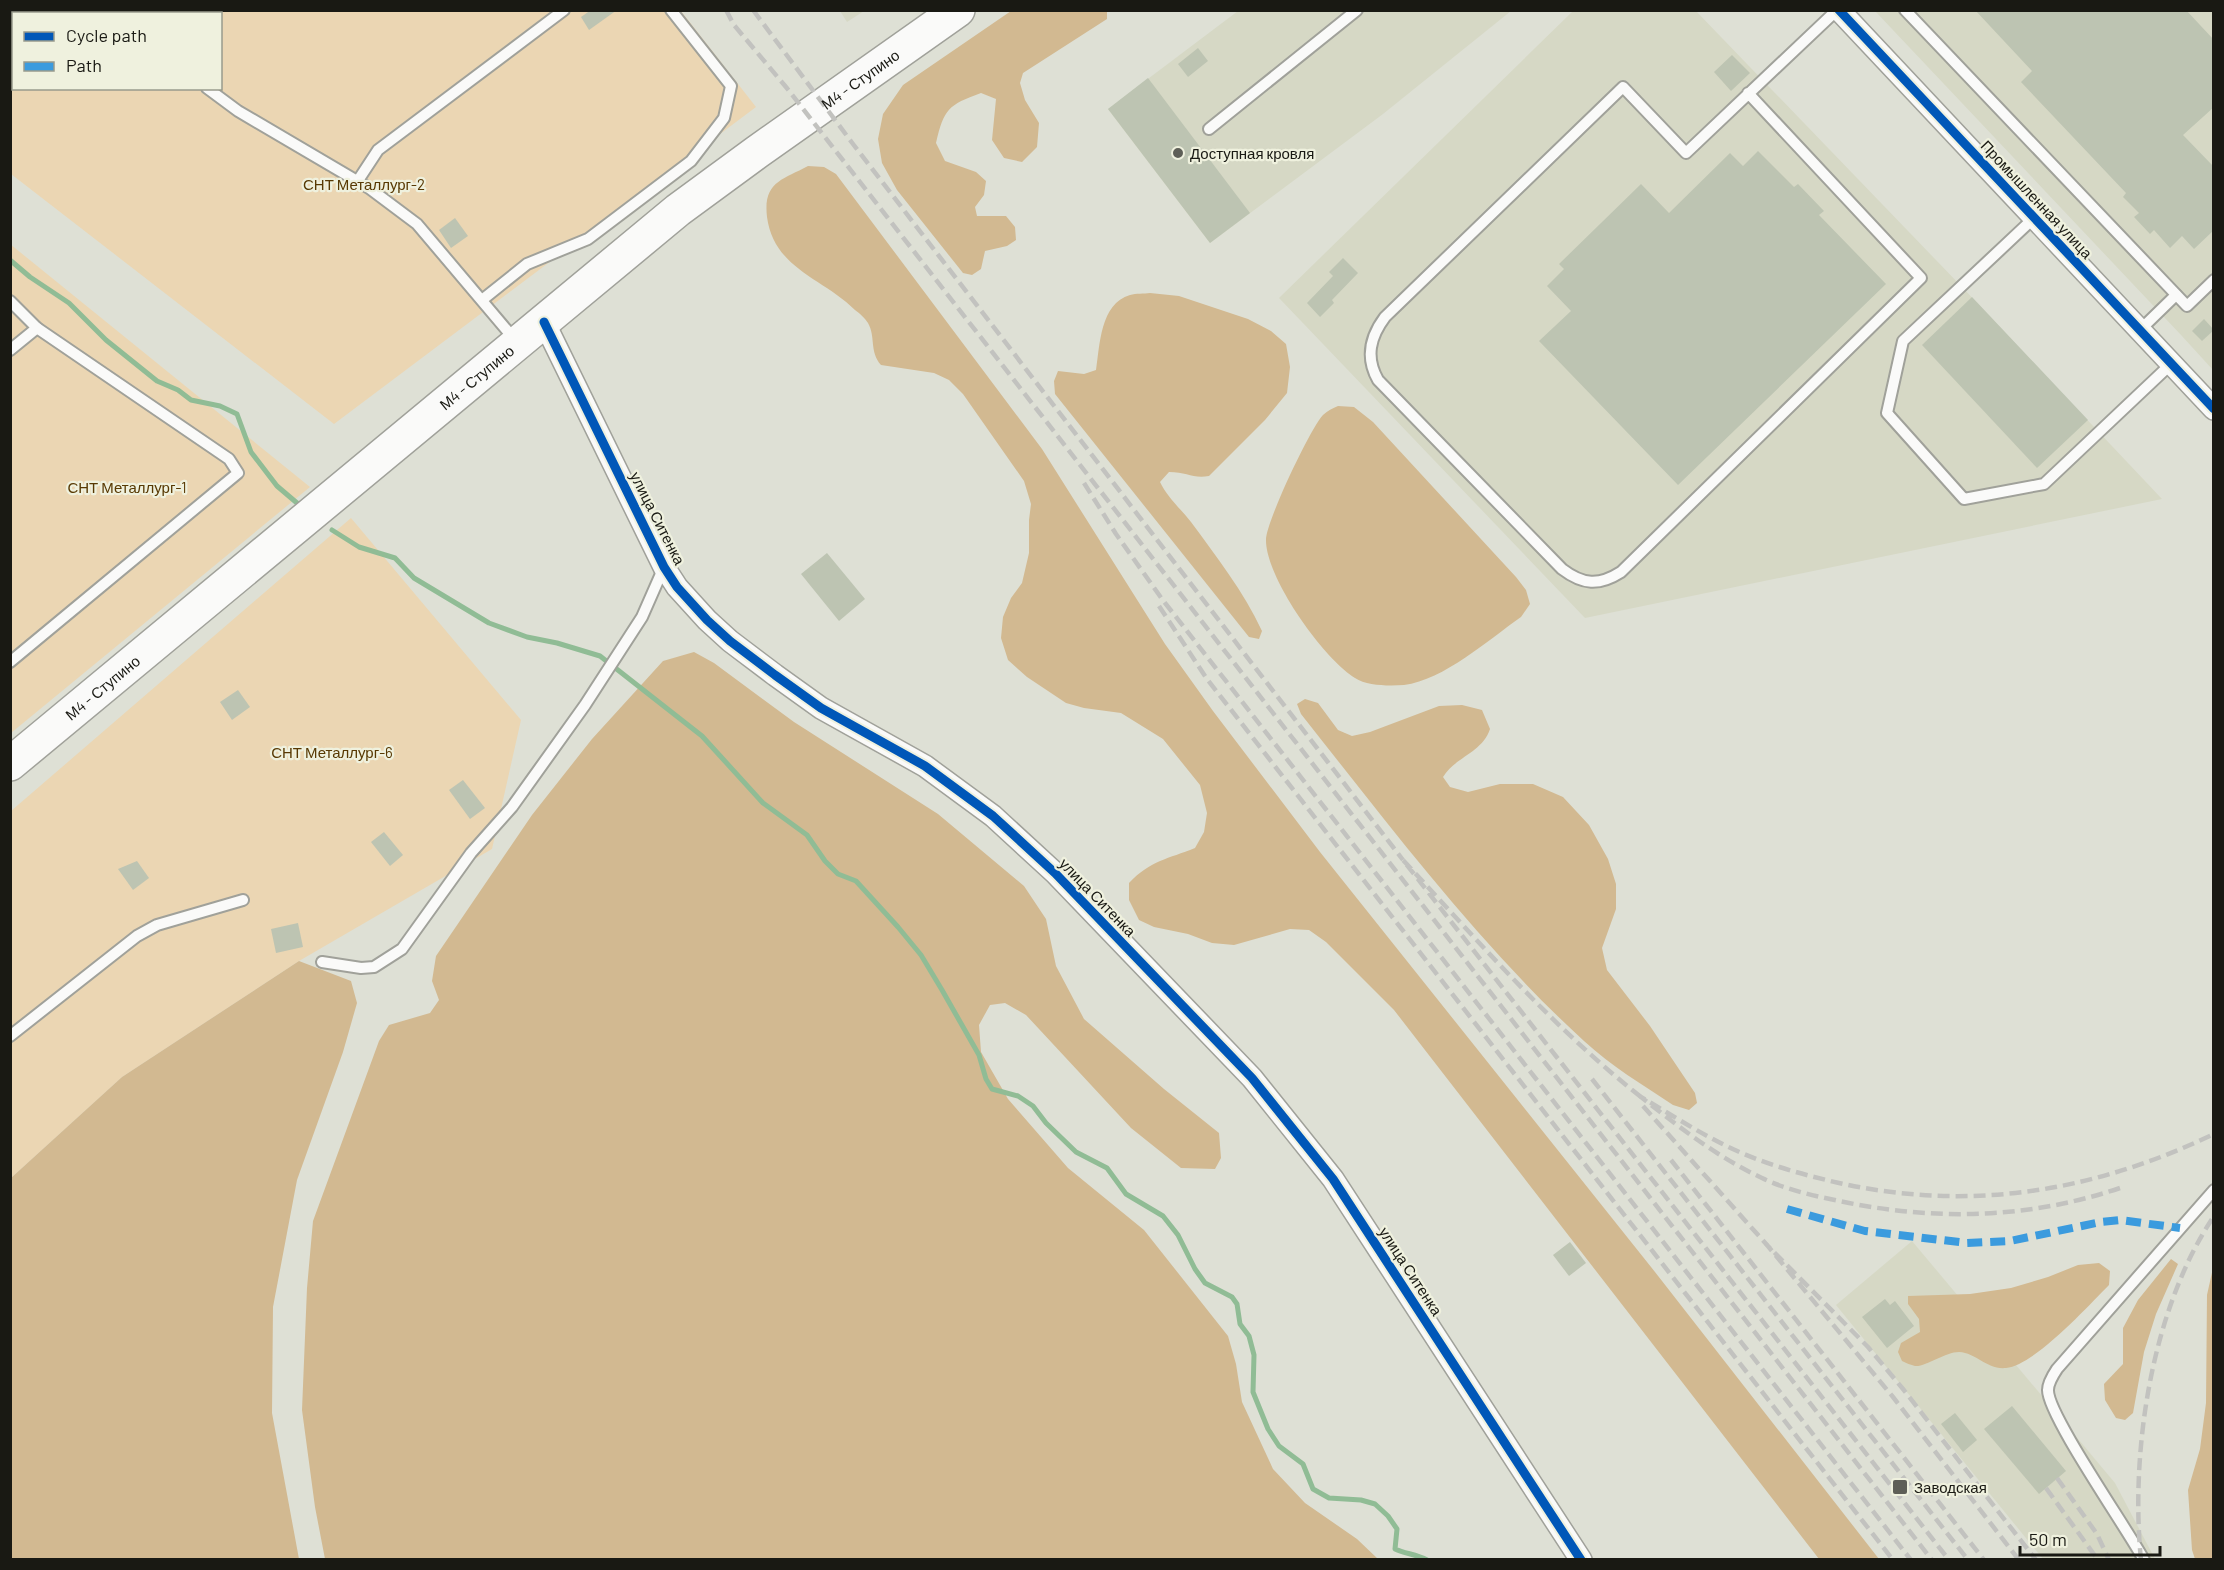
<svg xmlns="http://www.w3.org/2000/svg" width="2224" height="1570" viewBox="0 0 2224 1570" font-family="Barlow,sans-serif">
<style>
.built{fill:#d6d8c5}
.green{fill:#ebd6b3;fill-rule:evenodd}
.forest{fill:#d2b991}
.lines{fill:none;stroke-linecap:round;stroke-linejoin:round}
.stream{stroke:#90bc95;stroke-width:5}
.building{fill:#bdc4b2}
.service-casing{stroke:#a0a19a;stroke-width:14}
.minor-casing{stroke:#a0a19a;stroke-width:24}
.primary-casing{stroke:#a0a19a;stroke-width:36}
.service{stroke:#fafaf9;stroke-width:10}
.minor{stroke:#fafaf9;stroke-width:21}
.primary{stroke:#fafaf9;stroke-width:33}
.rail{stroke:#c2c2bf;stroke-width:4.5;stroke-dasharray:12 6;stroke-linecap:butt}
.quiet{stroke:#3b9bde;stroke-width:8;stroke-dasharray:15 8;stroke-linecap:butt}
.cycleway-casing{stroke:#eff1de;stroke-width:13}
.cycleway{stroke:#0057b8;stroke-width:9}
.poi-dot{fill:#5e5f57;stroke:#eff1de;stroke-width:2}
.labels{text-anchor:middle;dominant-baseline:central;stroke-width:4.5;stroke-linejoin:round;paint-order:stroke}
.street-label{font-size:15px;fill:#191913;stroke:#eff1de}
.poi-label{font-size:15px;fill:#191913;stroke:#eff1de;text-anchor:start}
.park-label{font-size:15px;fill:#583903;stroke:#eff1de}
</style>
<rect width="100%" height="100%" fill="#dee0d5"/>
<g class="built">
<path d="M 840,11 L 864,11 L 847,22 Z"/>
<path d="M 1238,11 L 1511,11 L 1383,114 L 1210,243 L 1108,109 Z"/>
<path d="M 1573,11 L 1696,11 L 1962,287 L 2162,499 L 1585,618 L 1279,298 Z"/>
<path d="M 1875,11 L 2213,11 L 2213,370 L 2181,335 Z"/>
<path d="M 1912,1241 L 2115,1483 L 2155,1559 L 2043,1559 L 1836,1305 Z"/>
</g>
<g class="green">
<path d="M 10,11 L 681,11 L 756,107 L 334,424 L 11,174 ZM 14,14 L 220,14 L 220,88 L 14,88 Z"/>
<path d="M 10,244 L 310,487 L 11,733 L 10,733 Z"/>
<path d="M 351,518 L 521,720 L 492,849 L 299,961 L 122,1077 L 11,1178 L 11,811 Z"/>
</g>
<g class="forest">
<path d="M 1011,11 L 1107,11 L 1107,19 L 1023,73 L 1020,83 L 1025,100 L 1039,123 L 1037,147 L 1022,162 L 1004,158 L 992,140 L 996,99 L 981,93 C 948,105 944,109 936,143 L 945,161 L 976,172 L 986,181 L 984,195 L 975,207 L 977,216 L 1006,216 L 1015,227 L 1016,240 L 1007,246 L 985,251 L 981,269 L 972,275 L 963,273 L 897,190 L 882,163 L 878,139 L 883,114 L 903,85 Z"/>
<path d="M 808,166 L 824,167 L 836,174 L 1042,449 L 1165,644 L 1213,711 L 1320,852 L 1655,1272 L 1879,1559 L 1819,1559 L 1394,1010 L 1326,942 L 1309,930 L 1290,929 L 1234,945 L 1212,943 L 1188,934 L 1154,927 L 1139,920 L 1129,900 L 1129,883 C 1151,860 1168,859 1195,848 L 1204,832 L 1207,813 L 1200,785 L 1163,739 L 1121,713 L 1084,708 L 1066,703 L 1027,677 L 1008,660 L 1001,638 L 1003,617 L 1011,598 L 1022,583 L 1029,553 L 1029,520 L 1031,504 L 1024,481 L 963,394 L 949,380 L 934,373 L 881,365 C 869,351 876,337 868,323 C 865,318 859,313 855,310 C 823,278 774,269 767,217 C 763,182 782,180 808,166 Z"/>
<path d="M 1150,293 L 1179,296 L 1248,319 L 1271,331 L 1286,344 L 1290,367 L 1287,393 L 1265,420 L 1209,476 C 1193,479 1187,472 1169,472 L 1160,482 C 1167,497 1180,508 1191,522 C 1216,556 1244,592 1262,631 L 1259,639 L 1249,637 L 1055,394 L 1054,381 L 1058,371 L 1084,374 L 1096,370 C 1100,345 1100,304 1130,295 C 1136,293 1144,294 1150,293 Z"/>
<path d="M 1338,406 L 1354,407 L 1373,422 L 1516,577 L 1526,590 L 1530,604 L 1521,617 C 1488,640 1444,680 1404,685 C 1389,686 1367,686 1355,678 C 1323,658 1265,577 1266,539 C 1267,520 1310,429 1323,415 C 1327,411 1333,408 1338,406 Z"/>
<path d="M 694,652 L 714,663 L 794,722 L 938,814 L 1024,886 L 1046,919 L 1056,966 L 1084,1019 L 1164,1089 L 1219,1133 L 1221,1158 L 1215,1169 L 1181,1168 L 1131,1128 L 1026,1015 L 1005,1003 L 990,1005 L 979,1025 L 981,1052 L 1008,1099 L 1068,1168 L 1144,1230 L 1228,1336 L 1236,1364 L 1242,1402 L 1273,1469 L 1305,1503 L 1357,1539 L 1378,1559 L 325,1559 L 315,1507 L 302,1410 L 307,1288 L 313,1221 L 379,1041 L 389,1025 L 430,1013 L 439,1000 L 432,981 L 436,956 L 532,815 L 592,739 L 663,661 Z"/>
<path d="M 1305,699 L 1318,703 L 1338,730 L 1352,736 L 1370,732 L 1439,706 L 1462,705 L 1482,710 L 1490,729 C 1482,753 1455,757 1443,777 L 1450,787 L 1468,792 L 1500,784 L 1533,784 L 1563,797 L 1589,825 L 1608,859 L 1616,884 L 1616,909 L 1602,948 L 1607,970 L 1650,1026 L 1695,1093 L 1697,1103 L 1689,1110 L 1673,1105 C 1643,1085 1611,1066 1584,1041 C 1479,945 1389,825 1301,714 L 1297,704 Z"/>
<path d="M 299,961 L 351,981 L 357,1003 L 343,1052 L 297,1180 L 273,1307 L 272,1413 L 299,1559 L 11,1559 L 11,1178 L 122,1077 Z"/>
<path d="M 2171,1259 L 2178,1264 L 2156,1314 L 2144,1352 L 2133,1413 L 2125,1420 L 2116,1418 L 2105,1400 L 2104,1384 L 2123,1364 L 2123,1328 L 2138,1300 Z"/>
<path d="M 2099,1263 L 2110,1271 L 2109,1285 C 2088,1306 2035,1365 2006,1368 C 1987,1370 1977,1353 1959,1352 C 1945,1352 1926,1367 1915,1366 C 1911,1365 1906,1363 1902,1361 L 1898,1352 L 1901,1343 L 1920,1332 L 1919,1319 L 1908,1304 L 1908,1296 L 1970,1294 L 2011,1288 L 2048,1277 L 2078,1265 Z"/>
<path d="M 2213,1268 L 2213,1559 L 2195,1559 L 2192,1550 L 2188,1490 L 2200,1449 L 2206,1403 L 2207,1295 Z"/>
</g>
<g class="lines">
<g class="stream">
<path d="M 10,260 L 30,277 L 69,303 L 106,340 L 157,381 L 178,390 L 191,400 L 220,406 L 237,414 L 251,452 L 277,486 L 297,503"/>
<path d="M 332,530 L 359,547 L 395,558 L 414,578 L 489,623 L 527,637 L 557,643 L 600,656 L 702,736 L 763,803 L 807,835 L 825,861 L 838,874 L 856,881 L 898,927 L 921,955 L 942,990 L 979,1055 L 986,1079 L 992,1089 L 1018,1096 L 1033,1106 L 1046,1123 L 1076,1152 L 1107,1168 L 1126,1194 L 1163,1216 L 1178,1235 L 1195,1269 L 1205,1283 L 1232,1297 L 1237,1304 L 1240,1324 L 1249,1336 L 1254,1355 L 1253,1392 L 1268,1429 L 1279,1446 L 1303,1464 L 1313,1489 L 1329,1498 L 1361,1500 L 1375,1504 L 1388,1516 L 1397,1529 L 1395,1549 C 1406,1554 1416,1554 1427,1560"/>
</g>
</g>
<g class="building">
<path d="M 591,10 L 617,10 L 589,30 L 581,17 Z"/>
<path d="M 1975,10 L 2186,10 L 2214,40 L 2214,107 L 2183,135 L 2214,167 L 2214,230 L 2194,249 L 2182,236 L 2170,248 L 2154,230 L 2150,234 L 2134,217 L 2139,213 L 2123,197 L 2126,193 L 2021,82 L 2032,71 Z"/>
<path d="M 1198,48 L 1208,61 L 1188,77 L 1178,64 Z"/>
<path d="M 1732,55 L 1750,73 L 1731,91 L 1714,72 Z"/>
<path d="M 1148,78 L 1250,213 L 1210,243 L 1108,109 Z"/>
<path d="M 1758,151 L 1794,187 L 1798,184 L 1824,211 L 1819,215 L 1886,284 L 1678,485 L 1539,341 L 1571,311 L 1547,286 L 1564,269 L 1559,264 L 1641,184 L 1669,213 L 1730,153 L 1743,166 Z"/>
<path d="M 455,218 L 468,236 L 451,248 L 439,230 Z"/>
<path d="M 1343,258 L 1358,273 L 1332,300 L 1334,303 L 1320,317 L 1307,303 L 1333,276 L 1329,272 Z"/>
<path d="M 1972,297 L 2088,420 L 2037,468 L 1922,345 Z"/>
<path d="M 2204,319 L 2214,330 L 2202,341 L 2192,331 Z"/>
<path d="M 827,553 L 865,599 L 839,621 L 801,574 Z"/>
<path d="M 238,690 L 250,707 L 232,720 L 220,702 Z"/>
<path d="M 463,780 L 485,808 L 470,819 L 449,790 Z"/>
<path d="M 384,832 L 403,855 L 390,866 L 371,842 Z"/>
<path d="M 137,861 L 149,878 L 133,890 L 118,869 Z"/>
<path d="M 298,923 L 303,947 L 276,953 L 271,929 Z"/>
<path d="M 1570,1242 L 1586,1263 L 1569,1276 L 1553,1255 Z"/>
<path d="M 1885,1299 L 1890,1305 L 1895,1301 L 1914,1326 L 1887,1348 L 1862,1317 Z"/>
<path d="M 2012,1406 L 2066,1471 L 2039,1494 L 1984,1429 Z"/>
<path d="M 1955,1413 L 1977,1440 L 1963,1452 L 1941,1424 Z"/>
</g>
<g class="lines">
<g class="service-casing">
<g id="service">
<path d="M 144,10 L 147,14"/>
<path d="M 1905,10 L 2187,306 L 2214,280"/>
<path d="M 208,14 L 211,10"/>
<path d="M 10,40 L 14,42"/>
<path d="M 207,88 L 238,111 L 369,188 L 417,224 L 516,341"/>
<path d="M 1748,93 L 1921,278 L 1621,572 C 1599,586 1583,585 1562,569 L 1378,380 C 1365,357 1370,337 1385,317 L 1623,87 L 1686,153 L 1837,10"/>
<path d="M 1209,129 L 1357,10"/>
<path d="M 357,182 L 378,150 L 564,10"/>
<path d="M 2034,218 L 1903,341 L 1887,413 L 1964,499 L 2044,484 L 2171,364"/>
<path d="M 482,300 L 527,264 L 588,239 L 691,161 L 724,118 L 731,86 L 671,10"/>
<path d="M 10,301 L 37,328 L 229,459 L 238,473 L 10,662"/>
<path d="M 2140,330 L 2176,295"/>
<path d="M 10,350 L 37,328"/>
<path d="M 322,962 L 361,968 L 374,967 L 402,949 L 471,853 L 512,807 L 585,705 L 642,617 L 664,567"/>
<path d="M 10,1036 L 137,936 L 157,925 L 243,900"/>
<path d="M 2144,1560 C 2128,1530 2047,1414 2048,1390 C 2048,1383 2053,1375 2057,1369 L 2214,1190"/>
</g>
</g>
<g class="minor-casing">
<g id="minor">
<path d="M 1839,10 L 2214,409"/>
<path d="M 544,322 L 664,567 L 677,587 L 707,620 L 730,641 L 775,675 L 821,708 L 925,766 L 993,816 L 1055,873 L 1252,1078 L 1333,1179 L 1581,1560"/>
</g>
</g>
<g class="primary-casing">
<g id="primary">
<path id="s1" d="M 10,764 L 678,210 L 757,152 L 958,10"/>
</g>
</g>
<use href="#service" class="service"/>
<use href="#minor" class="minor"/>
<use href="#primary" class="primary"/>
<g class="rail">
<path d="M 726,10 L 734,25 L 786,87 L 1932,1560"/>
<path d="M 753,10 L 853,144 L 1403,860"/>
<path d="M 1084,483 L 1116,534 L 1162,599 L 1911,1560"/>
<path d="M 1159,606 L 1207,679 L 1893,1560"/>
<path d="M 1592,1079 L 1968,1560"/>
<path d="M 1641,1097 C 1552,1027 1479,942 1403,860 L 1949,1560"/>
<path d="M 1643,1106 L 1767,1245"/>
<path d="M 1671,1160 L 1984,1560"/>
<path d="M 2120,1188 C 2031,1218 1941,1221 1849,1203 C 1820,1197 1789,1191 1762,1178 C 1717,1157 1679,1127 1641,1097 C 1672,1115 1702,1135 1735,1150 C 1768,1165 1804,1175 1839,1183 C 1970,1212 2093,1192 2214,1134"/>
<path d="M 2057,1478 L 2097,1534 L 2109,1560"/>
<path d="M 2046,1488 L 2098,1560"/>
<path d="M 2019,1560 L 1893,1397 L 1767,1245 L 1868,1347 L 1903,1389 L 2036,1560"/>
<path d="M 2141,1560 C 2130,1450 2152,1308 2214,1216"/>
</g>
<path class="quiet" d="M 1787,1209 L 1865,1231 L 1967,1243 L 2010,1241 L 2101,1222 L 2120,1220 L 2180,1228"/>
<g class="cycleway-casing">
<g id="cycleway">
<path d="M 1839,10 L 2214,409"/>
<path d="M 544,322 L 664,567 L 677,587 L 707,620 L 730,641 L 775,675 L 821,708 L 925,766 L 993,816 L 1055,873 L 1252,1078 L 1333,1179 L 1581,1560"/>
</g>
</g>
<use href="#cycleway" class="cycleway"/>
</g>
<g class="poi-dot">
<circle cx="1178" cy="153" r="6"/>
<rect x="1892" y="1479" width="16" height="16" rx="3"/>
</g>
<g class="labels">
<g class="street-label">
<text stroke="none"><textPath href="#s1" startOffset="1092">М4 - Ступино</textPath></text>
<text transform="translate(2037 199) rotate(47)">Промышленная улица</text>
<text stroke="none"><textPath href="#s1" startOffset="606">М4 - Ступино</textPath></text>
<text transform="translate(658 518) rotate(63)">улица Ситенка</text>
<text stroke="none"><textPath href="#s1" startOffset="120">М4 - Ступино</textPath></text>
<text transform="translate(1098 897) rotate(46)">улица Ситенка</text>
<text transform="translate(1411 1271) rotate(57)">улица Ситенка</text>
</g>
<g class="poi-label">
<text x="1190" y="153">Доступная кровля</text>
<text x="1914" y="1487">Заводская</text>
</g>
<g class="park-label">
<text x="364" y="184">СНТ Металлург-2</text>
<text x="127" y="487">СНТ Металлург-1</text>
<text x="332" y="752">СНТ Металлург-6</text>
</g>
</g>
<rect width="2224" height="1570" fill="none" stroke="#191913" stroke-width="24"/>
<rect x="12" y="12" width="210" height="78" fill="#eff1de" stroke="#999b8d" stroke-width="1.5"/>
<rect x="24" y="32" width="30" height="9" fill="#0057b8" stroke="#999b8d" stroke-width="1.5"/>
<text x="66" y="42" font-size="18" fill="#191913">Cycle path</text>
<rect x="24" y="62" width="30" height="9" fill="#3b9bde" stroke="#999b8d" stroke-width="1.5"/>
<text x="66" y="72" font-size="18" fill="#191913">Path</text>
<path d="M2020 1546v9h140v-9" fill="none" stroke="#191913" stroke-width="3"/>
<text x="2029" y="1546" font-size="18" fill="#191913" stroke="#eff1de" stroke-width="4.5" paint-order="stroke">50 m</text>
</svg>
